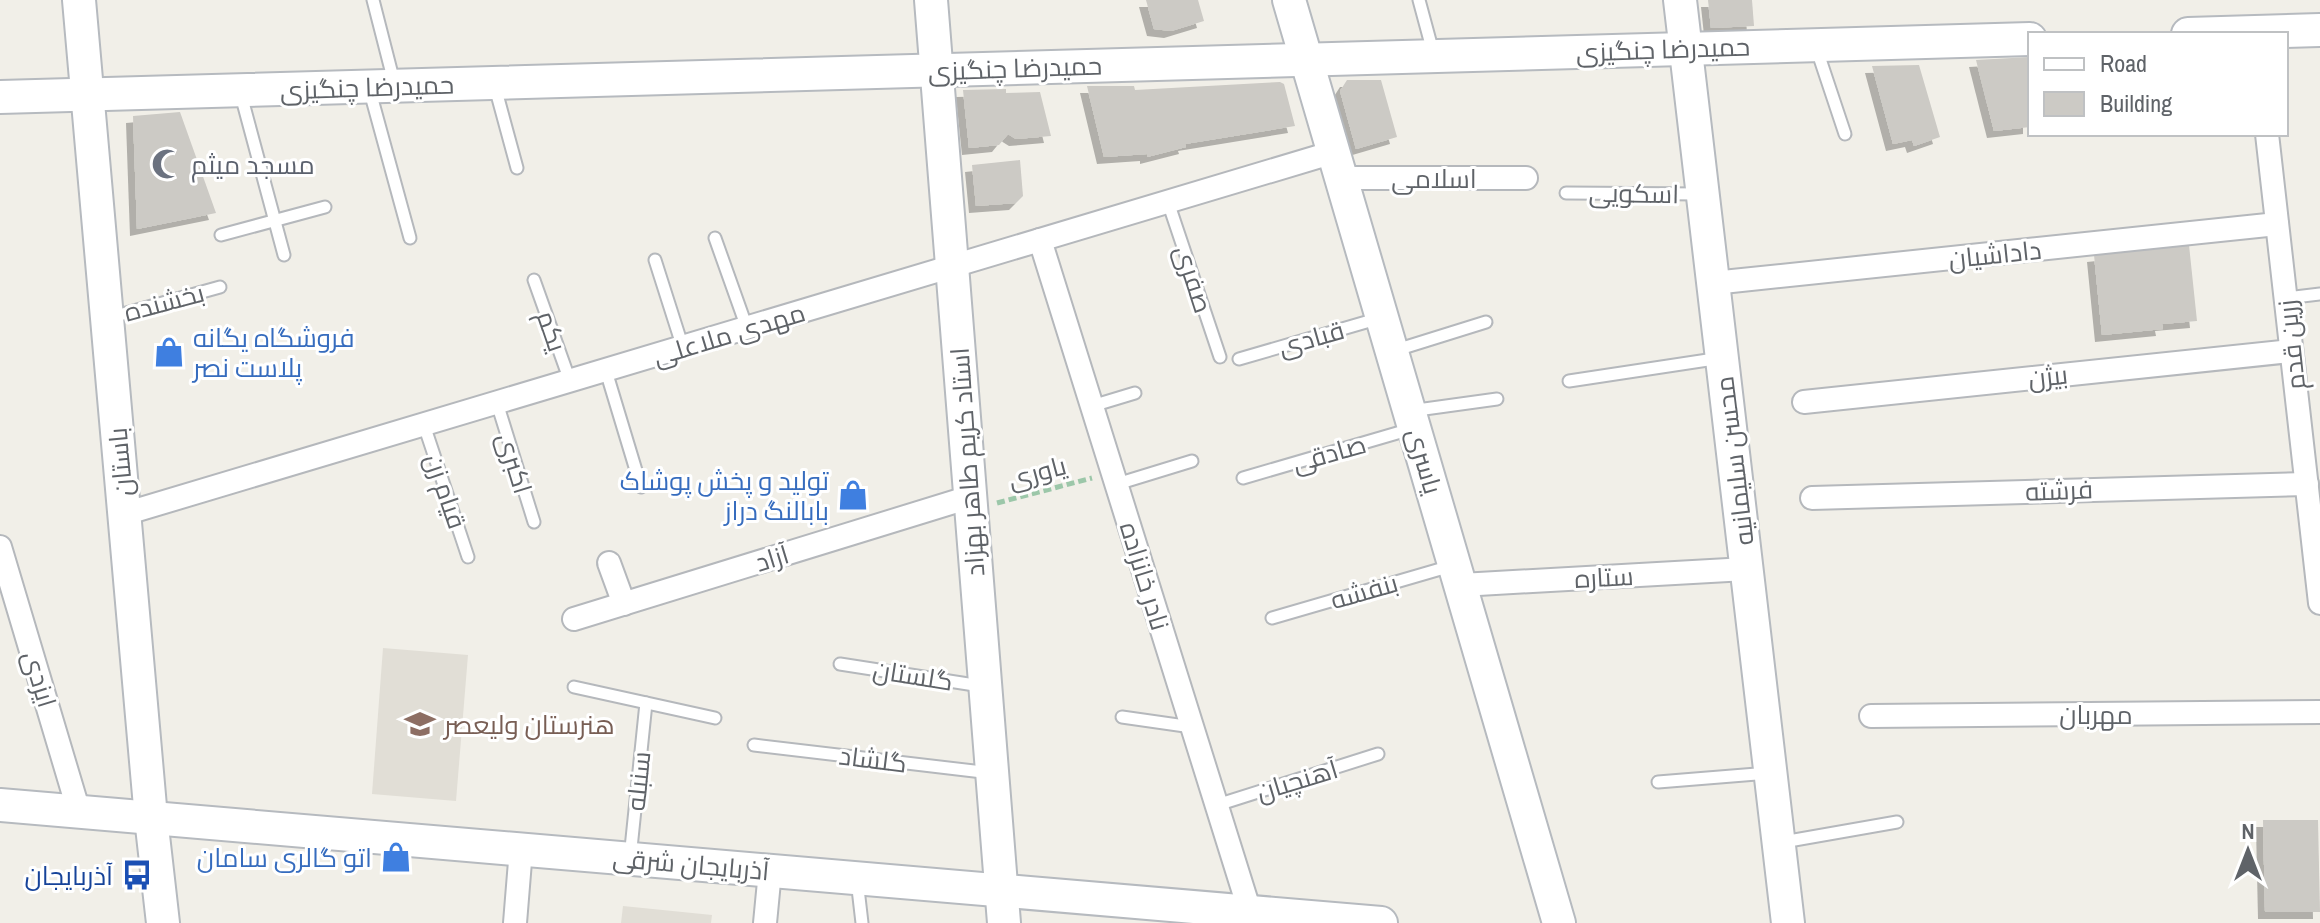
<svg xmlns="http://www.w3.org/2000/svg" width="2320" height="923" viewBox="0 0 2320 923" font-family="'Archivo Narrow',Cairo,sans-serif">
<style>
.education{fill:#e1ded6}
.building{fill:#cccac5;filter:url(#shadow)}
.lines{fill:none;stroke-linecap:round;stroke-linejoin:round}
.lane-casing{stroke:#b5b8bc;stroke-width:15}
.street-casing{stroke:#b5b8bc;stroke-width:26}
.secondary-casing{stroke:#b6babf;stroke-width:36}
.path{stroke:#9cc7a9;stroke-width:5;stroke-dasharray:8 4;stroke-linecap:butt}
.lane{stroke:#fff;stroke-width:11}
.street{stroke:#fff;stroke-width:22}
.secondary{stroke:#fff;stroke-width:32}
.labels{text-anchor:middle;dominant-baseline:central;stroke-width:6;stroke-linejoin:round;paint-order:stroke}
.street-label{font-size:26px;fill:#5f6368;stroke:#fff}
.worship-label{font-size:26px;fill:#5b616d;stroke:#fff;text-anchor:start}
.shop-label{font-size:26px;fill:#366cbe;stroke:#fff;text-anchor:end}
.education-label{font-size:26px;fill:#785e54;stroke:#fff;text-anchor:start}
.transit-label{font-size:26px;fill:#164399;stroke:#fff;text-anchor:end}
</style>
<defs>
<filter id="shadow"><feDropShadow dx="-7" dy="7" stdDeviation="0" flood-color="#0004"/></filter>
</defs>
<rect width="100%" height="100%" fill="#f1efe8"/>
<g class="education">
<path d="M 383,648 L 468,655 L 456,801 L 372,794 Z"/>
<path d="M 623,906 L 712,915 L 711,923 L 621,923 Z"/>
</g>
<g class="building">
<path d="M 1146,0 L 1198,0 L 1204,21 L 1171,31 L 1154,29 Z"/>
<path d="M 1708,0 L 1752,0 L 1754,26 L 1711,28 Z"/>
<path d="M 2030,57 L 2030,127 L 1994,131 L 1976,60 Z"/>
<path d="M 1919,65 L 1940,137 L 1914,146 L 1912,140 L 1893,144 L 1872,66 Z"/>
<path d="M 1347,80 L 1381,80 L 1397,137 L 1356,149 L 1340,91 Z"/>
<path d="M 1280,82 L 1284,84 L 1295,126 L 1185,144 L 1186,147 L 1147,157 L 1147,154 L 1104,157 L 1087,86 L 1134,86 L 1135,90 Z"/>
<path d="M 1006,89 L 1006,93 L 1040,92 L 1051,136 L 1016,139 L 1008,134 L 999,145 L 969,148 L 963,90 Z"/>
<path d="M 180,112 L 216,213 L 137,229 L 133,116 Z"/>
<path d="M 1020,160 L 1023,196 L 1016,203 L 976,206 L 972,165 Z"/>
<path d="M 2189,245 L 2197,321 L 2162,324 L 2163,329 L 2102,335 L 2094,255 Z"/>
<path d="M 2263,820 L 2318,820 L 2320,912 L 2265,912 Z"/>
</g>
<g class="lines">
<g class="lane-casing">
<g id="lane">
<path d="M 373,0 L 394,82"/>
<path d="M 1419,0 L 1433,52"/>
<path d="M 1816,47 L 1845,134"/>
<path d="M 495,87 L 517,168"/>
<path d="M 369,88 L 410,238"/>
<path d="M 241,95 L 284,255"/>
<path d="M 1566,193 L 1701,194"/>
<path d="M 1168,202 L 1220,357"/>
<path d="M 221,235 L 325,207"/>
<path d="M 715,238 L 747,328"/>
<path d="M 655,260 L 683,348"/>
<path d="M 534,280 L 570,381"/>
<path d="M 2286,298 L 2320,294"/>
<path d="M 112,317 L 220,287"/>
<path d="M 1393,351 L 1486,322"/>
<path d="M 1239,359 L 1380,318"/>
<path d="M 606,371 L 641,487"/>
<path d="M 1569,381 L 1721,358"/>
<path d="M 497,403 L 534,522"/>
<path d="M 1092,406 L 1135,393"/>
<path d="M 1410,411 L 1497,399"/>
<path d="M 424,425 L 468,557"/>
<path d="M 1243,478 L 1411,429"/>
<path d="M 1117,484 L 1192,461"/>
<path d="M 1272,618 L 1451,566"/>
<path d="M 840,664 L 981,686"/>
<path d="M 574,687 L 715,718"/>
<path d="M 1122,717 L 1192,727"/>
<path d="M 754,745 L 991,773"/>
<path d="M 1658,782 L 1769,773"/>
<path d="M 1217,805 L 1378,754"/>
<path d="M 1783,842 L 1897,822"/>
<path d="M 630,858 L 646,703"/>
<path d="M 857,880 L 862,923"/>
</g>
</g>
<g class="street-casing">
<g id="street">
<path d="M 2267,134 L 2320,603"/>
<path d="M 1342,178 L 1526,178"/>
<path d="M 1040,240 L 1250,912"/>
<path d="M 1713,283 L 2277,224"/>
<path d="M 1804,402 L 2291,351"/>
<path d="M 1812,498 L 2307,484"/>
<path d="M 124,514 L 1334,152"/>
<path d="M 0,547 L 79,812"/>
<path d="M 609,563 L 624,604"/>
<path d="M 1461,585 L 1746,569"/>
<path d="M 574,619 L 970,497"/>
<path d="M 1871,716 L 2320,712"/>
<path d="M 515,923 L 521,849"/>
<path d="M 765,923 L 770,871"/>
</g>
</g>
<g class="secondary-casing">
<g id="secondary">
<path d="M 79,0 L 151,818 L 163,923"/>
<path d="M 931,0 L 1004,923"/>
<path d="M 1289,0 L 1559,923"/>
<path d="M 1680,0 L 1788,923"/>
<path d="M 2188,34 L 2320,30"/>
<path d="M 0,97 L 2030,39"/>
<path d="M 0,805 L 1381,923"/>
</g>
</g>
<path class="path" d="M 997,503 L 1092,478"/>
<use href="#lane" class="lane"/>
<use href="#street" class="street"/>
<use href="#secondary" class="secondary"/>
</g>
<defs>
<g id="mosque-bare" transform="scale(2.4)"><path d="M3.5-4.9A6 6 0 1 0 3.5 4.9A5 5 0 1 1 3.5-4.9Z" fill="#6b7280" stroke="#fff" stroke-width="2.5" paint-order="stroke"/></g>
<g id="shop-bare" transform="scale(2.4)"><path d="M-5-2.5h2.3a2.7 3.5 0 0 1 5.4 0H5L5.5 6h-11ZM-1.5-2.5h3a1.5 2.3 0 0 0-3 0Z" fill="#3f7fe0" stroke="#fff" stroke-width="2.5" paint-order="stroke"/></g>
<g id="school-bare" transform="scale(2.4)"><path d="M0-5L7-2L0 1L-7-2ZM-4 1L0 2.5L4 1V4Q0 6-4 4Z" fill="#8d6e63" stroke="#fff" stroke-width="2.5" paint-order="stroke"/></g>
<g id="bus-bare" transform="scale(2.4)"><path d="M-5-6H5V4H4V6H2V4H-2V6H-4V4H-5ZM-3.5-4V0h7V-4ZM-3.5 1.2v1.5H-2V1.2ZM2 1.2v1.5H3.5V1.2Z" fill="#1a4fb4" stroke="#fff" stroke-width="2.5" paint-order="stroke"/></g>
</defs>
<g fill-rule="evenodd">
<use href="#mosque-bare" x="167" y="164"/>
<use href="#shop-bare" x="169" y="352"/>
<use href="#shop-bare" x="853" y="495"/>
<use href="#school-bare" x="420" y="724"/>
<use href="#shop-bare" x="396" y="857"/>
<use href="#bus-bare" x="137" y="875"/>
</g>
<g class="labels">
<g class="street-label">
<text transform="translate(1663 49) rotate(-2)">حمیدرضا چنگیزی</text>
<text transform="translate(1015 68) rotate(-2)">حمیدرضا چنگیزی</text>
<text transform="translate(367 87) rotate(-2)">حمیدرضا چنگیزی</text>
<text x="1434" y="178">اسلامی</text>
<text transform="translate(1634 193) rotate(1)">اسکویی</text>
<text transform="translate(1995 254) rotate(-6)">داداشیان</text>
<text transform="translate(1194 279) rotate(72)">صفری</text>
<text transform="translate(164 302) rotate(-15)">بخشنده</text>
<text transform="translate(552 331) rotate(71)">یکم</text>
<text transform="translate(729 334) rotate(-17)">مهدی ملاعلی</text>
<text transform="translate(1311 338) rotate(-16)">قبادی</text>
<text transform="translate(2291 345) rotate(-96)">زرین قدم</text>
<text transform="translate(2048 376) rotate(-6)">بیژن</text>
<text transform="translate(1329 453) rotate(-16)">صادقی</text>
<text transform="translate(1425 461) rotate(74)">یاسری</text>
<text transform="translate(1734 461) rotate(-97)">محسن سلیمانیه</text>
<text transform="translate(120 462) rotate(-95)">باستان</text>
<text transform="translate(967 462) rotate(-94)">استاد کریم طاهر بهزاد</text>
<text transform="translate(515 463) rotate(73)">اکبری</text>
<text transform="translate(1037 472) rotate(-15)">یاوری</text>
<text transform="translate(2059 490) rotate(-2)">فرشته</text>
<text transform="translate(446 491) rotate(71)">قیام زن</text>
<text transform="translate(772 558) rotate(-17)">آزاد</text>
<text transform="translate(1145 576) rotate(73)">نادر خانزاده</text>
<text transform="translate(1604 577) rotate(-3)">ستاره</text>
<text transform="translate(1364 591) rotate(-16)">بنفشه</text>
<text transform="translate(913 675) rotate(9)">گلستان</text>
<text transform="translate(40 679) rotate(73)">ایزدی</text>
<text x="2096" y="714">مهربان</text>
<text transform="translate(873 759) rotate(7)">گلشاد</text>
<text transform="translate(1297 780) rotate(-17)">آهنچیان</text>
<text transform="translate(638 781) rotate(-84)">سنبله</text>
<text transform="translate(691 864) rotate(5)">آذربایجان شرقی</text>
</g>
<g class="worship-label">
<text x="191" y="164">مسجد میثم</text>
</g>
<g class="shop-label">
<text x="193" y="337" text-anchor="start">فروشگاه یگانه<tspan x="193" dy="30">پلاست نصر</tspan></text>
<text x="829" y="480">تولید و پخش پوشاک<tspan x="829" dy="30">بابالنگ دراز</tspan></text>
<text x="372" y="857">اتو گالری سامان</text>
</g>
<g class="education-label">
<text x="444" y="724">هنرستان ولیعصر</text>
</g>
<g class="transit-label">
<text x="113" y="875">آذربایجان</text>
</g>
</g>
<rect x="2028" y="32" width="260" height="104" fill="#ffffff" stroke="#bfc1c3" stroke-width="2"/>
<rect x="2044" y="58" width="40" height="12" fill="#ffffff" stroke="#bfc1c3" stroke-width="2"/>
<text x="2100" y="72" font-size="24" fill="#5f6368">Road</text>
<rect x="2044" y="92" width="40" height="24" fill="#cccac5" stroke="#bfc1c3" stroke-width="2"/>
<text x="2100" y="112" font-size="24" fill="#5f6368">Building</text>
<g transform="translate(2248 851)" stroke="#ffffff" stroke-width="6" paint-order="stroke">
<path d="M0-6L14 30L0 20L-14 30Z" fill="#5f6368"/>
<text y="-12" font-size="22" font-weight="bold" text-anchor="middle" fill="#5f6368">N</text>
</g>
</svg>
